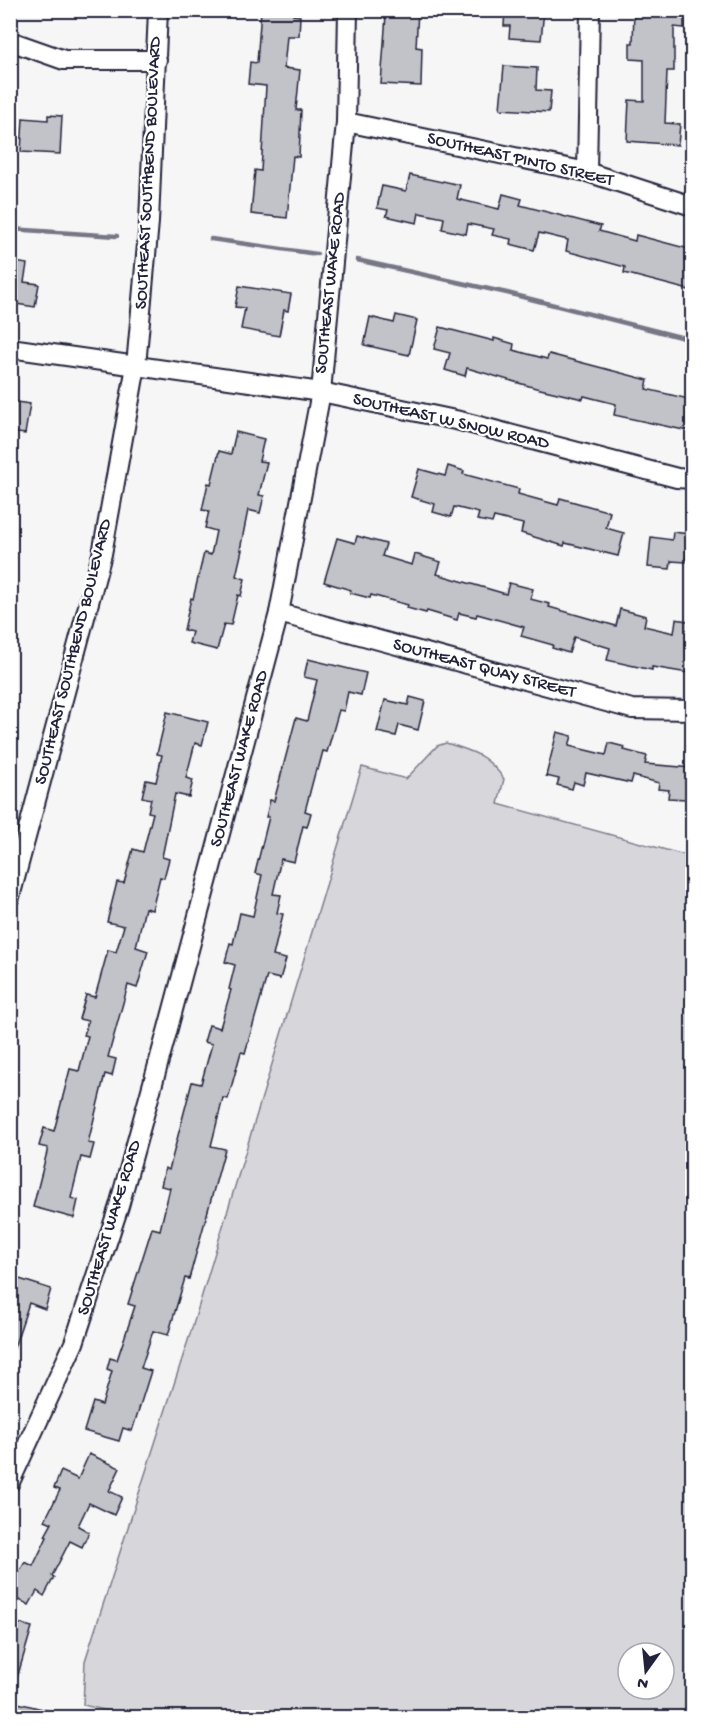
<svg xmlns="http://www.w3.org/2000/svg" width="703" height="1728" viewBox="0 0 703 1728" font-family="'Gochi Hand',sans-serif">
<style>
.green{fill:#d7d7db;stroke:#7c7c8b;stroke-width:1.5;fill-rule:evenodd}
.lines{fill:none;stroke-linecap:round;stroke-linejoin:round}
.stream{stroke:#767685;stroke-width:4.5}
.building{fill:#c2c2c9;stroke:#22223b;stroke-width:1.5}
.minor-casing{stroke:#22223b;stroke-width:22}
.minor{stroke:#fff;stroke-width:18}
.labels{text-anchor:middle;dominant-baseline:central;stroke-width:4.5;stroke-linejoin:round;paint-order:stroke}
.street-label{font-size:18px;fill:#22223b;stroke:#fff}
</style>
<rect width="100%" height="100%" fill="#f6f6f7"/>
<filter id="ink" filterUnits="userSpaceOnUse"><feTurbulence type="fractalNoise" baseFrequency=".0167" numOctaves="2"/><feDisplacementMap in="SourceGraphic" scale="12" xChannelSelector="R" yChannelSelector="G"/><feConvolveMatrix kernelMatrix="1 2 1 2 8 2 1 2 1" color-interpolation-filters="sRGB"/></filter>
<g filter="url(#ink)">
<path class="green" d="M 446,743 C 473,751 487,755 504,779 L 498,804 L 692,857 L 692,1717 L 138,1718 L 83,1705 L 85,1661 L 193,1325 L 362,767 L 406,779 L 437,746 ZM 628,1653 L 664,1653 L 664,1689 L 628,1689 Z"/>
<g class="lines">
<g class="stream">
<path d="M 10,229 L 117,236"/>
<path d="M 211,239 L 317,254"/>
<path d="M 357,260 L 507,293 L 692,340"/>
</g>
</g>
<g class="building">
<path d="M 261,10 L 294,10 L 293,15 L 300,16 L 299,36 L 287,36 L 284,68 L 300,70 L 296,110 L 301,110 L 299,157 L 293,156 L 287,218 L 251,214 L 255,170 L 261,171 L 266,86 L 248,84 L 250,62 L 257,63 Z"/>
<path d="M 395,10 L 418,10 L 416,47 L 422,48 L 421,86 L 381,84 L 386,15 L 395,16 Z"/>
<path d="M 505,10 L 544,10 L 541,40 L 509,38 L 510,26 L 504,26 Z"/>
<path d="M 634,10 L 684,10 L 684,28 L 674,27 L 674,71 L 667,71 L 665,123 L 680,124 L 678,145 L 627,141 L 629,100 L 644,101 L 644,60 L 630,59 L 630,43 L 633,43 Z"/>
<path d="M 504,66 L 537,68 L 536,90 L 551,91 L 549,112 L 500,109 Z"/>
<path d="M 48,115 L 62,116 L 60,154 L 21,152 L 23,118 L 48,120 Z"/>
<path d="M 410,175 L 442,182 L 443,181 L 460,185 L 457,199 L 499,209 L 503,194 L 522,199 L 520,205 L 601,226 L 599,231 L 635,241 L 636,235 L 693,250 L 693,289 L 689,288 L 689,290 L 624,273 L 625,267 L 566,251 L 568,240 L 539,233 L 534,250 L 510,244 L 511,239 L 492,235 L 494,229 L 468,224 L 466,234 L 442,229 L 444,218 L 419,213 L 417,223 L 386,216 L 388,210 L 377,208 L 382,186 L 406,191 Z"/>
<path d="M 10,261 L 27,264 L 24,282 L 39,284 L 35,307 L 10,303 Z"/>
<path d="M 239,286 L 291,294 L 288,311 L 284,310 L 279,336 L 241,329 L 245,308 L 235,307 Z"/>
<path d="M 396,315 L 417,320 L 409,355 L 364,345 L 370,317 L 394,323 Z"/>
<path d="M 440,327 L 494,341 L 494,338 L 514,344 L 513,350 L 547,359 L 549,354 L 648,380 L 646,389 L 693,400 L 693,432 L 614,415 L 616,404 L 584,396 L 583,399 L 536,388 L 467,368 L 465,376 L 445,370 L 450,353 L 434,349 Z"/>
<path d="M 10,401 L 30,404 L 25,434 L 10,432 Z"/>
<path d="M 236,432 L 264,439 L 259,461 L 267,462 L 259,495 L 264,496 L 260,513 L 248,510 L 240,550 L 242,550 L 236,576 L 245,579 L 241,596 L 238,595 L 231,625 L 224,624 L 217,650 L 189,643 L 192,632 L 184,630 L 191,598 L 193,599 L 204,553 L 211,555 L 216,531 L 205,528 L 209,511 L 202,510 L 208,483 L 211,484 L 219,451 L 231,454 Z"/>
<path d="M 448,466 L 464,471 L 463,474 L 519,489 L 518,494 L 558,505 L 560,498 L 610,512 L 606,528 L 624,533 L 618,556 L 565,543 L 564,546 L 521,533 L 523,524 L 494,517 L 492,523 L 477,520 L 479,513 L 454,507 L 451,517 L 433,512 L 435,504 L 411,497 L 419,469 L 445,476 Z"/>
<path d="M 673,532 L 689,534 L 686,562 L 671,561 L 670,569 L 648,567 L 651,537 L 672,540 Z"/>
<path d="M 357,536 L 386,544 L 382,556 L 412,565 L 415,554 L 441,562 L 437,574 L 506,594 L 509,583 L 533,589 L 530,599 L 550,604 L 549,607 L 616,626 L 620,609 L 646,616 L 644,626 L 674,633 L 676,619 L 693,622 L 693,672 L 689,671 L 688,673 L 652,667 L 652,670 L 607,660 L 610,648 L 574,637 L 569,653 L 552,648 L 553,645 L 521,636 L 524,627 L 477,614 L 476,617 L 459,613 L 457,620 L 427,611 L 426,613 L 407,608 L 408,605 L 371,595 L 370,598 L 350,593 L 351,590 L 324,582 L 337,538 L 355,543 Z"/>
<path d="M 308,659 L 366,673 L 361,695 L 348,692 L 344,711 L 339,710 L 327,752 L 323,751 L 318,770 L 316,769 L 305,811 L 311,813 L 307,827 L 303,826 L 294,862 L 281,859 L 273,894 L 281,895 L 277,913 L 283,914 L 273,956 L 286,959 L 280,979 L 267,976 L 245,1053 L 241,1052 L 228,1099 L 223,1098 L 211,1146 L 225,1149 L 189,1279 L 185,1278 L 168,1335 L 153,1331 L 141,1368 L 151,1371 L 132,1431 L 123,1428 L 119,1441 L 84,1431 L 93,1402 L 102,1405 L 112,1371 L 107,1369 L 110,1358 L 117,1360 L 135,1306 L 128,1304 L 152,1228 L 160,1230 L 170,1188 L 161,1186 L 165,1168 L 169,1170 L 192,1082 L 201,1084 L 212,1044 L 204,1042 L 209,1025 L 220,1028 L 231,990 L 229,989 L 235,965 L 225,962 L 230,943 L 233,944 L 240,913 L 253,916 L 262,875 L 255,873 L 269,817 L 266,817 L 270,800 L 274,801 L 296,718 L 307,721 L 317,680 L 304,677 Z"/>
<path d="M 410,697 L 425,701 L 418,730 L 399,725 L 396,736 L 377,732 L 385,700 L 408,705 Z"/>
<path d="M 167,712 L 208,722 L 202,745 L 195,743 L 186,778 L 193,780 L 189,797 L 175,794 L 162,857 L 169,859 L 164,878 L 160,877 L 152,910 L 145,908 L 136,947 L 148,951 L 137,988 L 128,985 L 108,1057 L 116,1059 L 112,1076 L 105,1074 L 88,1143 L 94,1144 L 90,1159 L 81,1157 L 71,1198 L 78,1200 L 74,1218 L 33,1207 L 48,1148 L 39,1146 L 44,1128 L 54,1131 L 70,1069 L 79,1071 L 88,1036 L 84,1035 L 88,1021 L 79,1019 L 86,995 L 95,997 L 108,950 L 116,952 L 124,926 L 107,922 L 117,882 L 124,883 L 133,849 L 143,852 L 153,813 L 148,812 L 151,799 L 142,797 L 146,780 L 156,782 L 162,755 L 157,754 Z"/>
<path d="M 557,732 L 572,736 L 569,746 L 606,755 L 609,743 L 625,747 L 624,750 L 647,756 L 645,764 L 693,768 L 693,791 L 688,790 L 687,799 L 668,798 L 669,790 L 658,789 L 659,783 L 633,776 L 631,783 L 586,773 L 583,785 L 574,782 L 572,789 L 557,785 L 559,779 L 546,776 Z"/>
<path d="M 10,1276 L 51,1289 L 45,1309 L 29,1303 L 13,1351 L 10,1351 Z"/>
<path d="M 89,1454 L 120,1468 L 109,1491 L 122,1497 L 114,1515 L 89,1503 L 78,1526 L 89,1532 L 82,1547 L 70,1541 L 52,1576 L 54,1577 L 44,1596 L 37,1591 L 29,1605 L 10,1595 L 10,1588 L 25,1562 L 33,1566 L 47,1537 L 45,1536 L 52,1523 L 45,1520 L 60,1490 L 54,1488 L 61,1471 L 78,1479 Z"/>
<path d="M 10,1621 L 32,1627 L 14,1688 L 10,1687 Z"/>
<path d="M 14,1702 L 59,1713 L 59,1718 L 10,1718 Z"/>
</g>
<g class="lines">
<g class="minor-casing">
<g id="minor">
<path d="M 10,41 L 64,60 L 157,60"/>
<path d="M 346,122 L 587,172 L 692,206"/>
<path d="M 587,172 L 590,10"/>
<path d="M 10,348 L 321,392 L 460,421 L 677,478 L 692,479"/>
<path d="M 279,613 L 632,709 L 692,710"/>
<path d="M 10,897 L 102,554 L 136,366 L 149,222 L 158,10"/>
<path d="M 10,1482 L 74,1343 L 119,1206 L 167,1032 L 279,613 L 321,392 L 346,122 L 348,10"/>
</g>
</g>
<use href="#minor" class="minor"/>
</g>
</g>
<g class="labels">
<g class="street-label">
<text transform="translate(520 160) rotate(13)">SOUTHEAST PINTO STREET</text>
<text transform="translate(149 173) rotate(-87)">SOUTHEAST SOUTHBEND BOULEVARD</text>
<text transform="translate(331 283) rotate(-84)">SOUTHEAST WAKE ROAD</text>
<text transform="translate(451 422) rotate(13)">SOUTHEAST W SNOW ROAD</text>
<text transform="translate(74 652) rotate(-76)">SOUTHEAST SOUTHBEND BOULEVARD</text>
<text transform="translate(484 669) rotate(15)">SOUTHEAST QUAY STREET</text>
<text transform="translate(240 759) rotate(-75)">SOUTHEAST WAKE ROAD</text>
<text transform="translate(110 1228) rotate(-73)">SOUTHEAST WAKE ROAD</text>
</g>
</g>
<rect width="703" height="1728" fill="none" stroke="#fff" stroke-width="36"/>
<rect x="18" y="18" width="667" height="1692" fill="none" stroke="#22223b" stroke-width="2" filter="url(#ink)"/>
<g transform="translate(646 1671) rotate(195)"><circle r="28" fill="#ffffff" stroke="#a7a7b1" stroke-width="1.5"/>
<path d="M0-4.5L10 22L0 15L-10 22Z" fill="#22223b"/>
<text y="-9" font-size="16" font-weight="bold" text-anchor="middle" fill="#22223b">N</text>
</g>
</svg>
